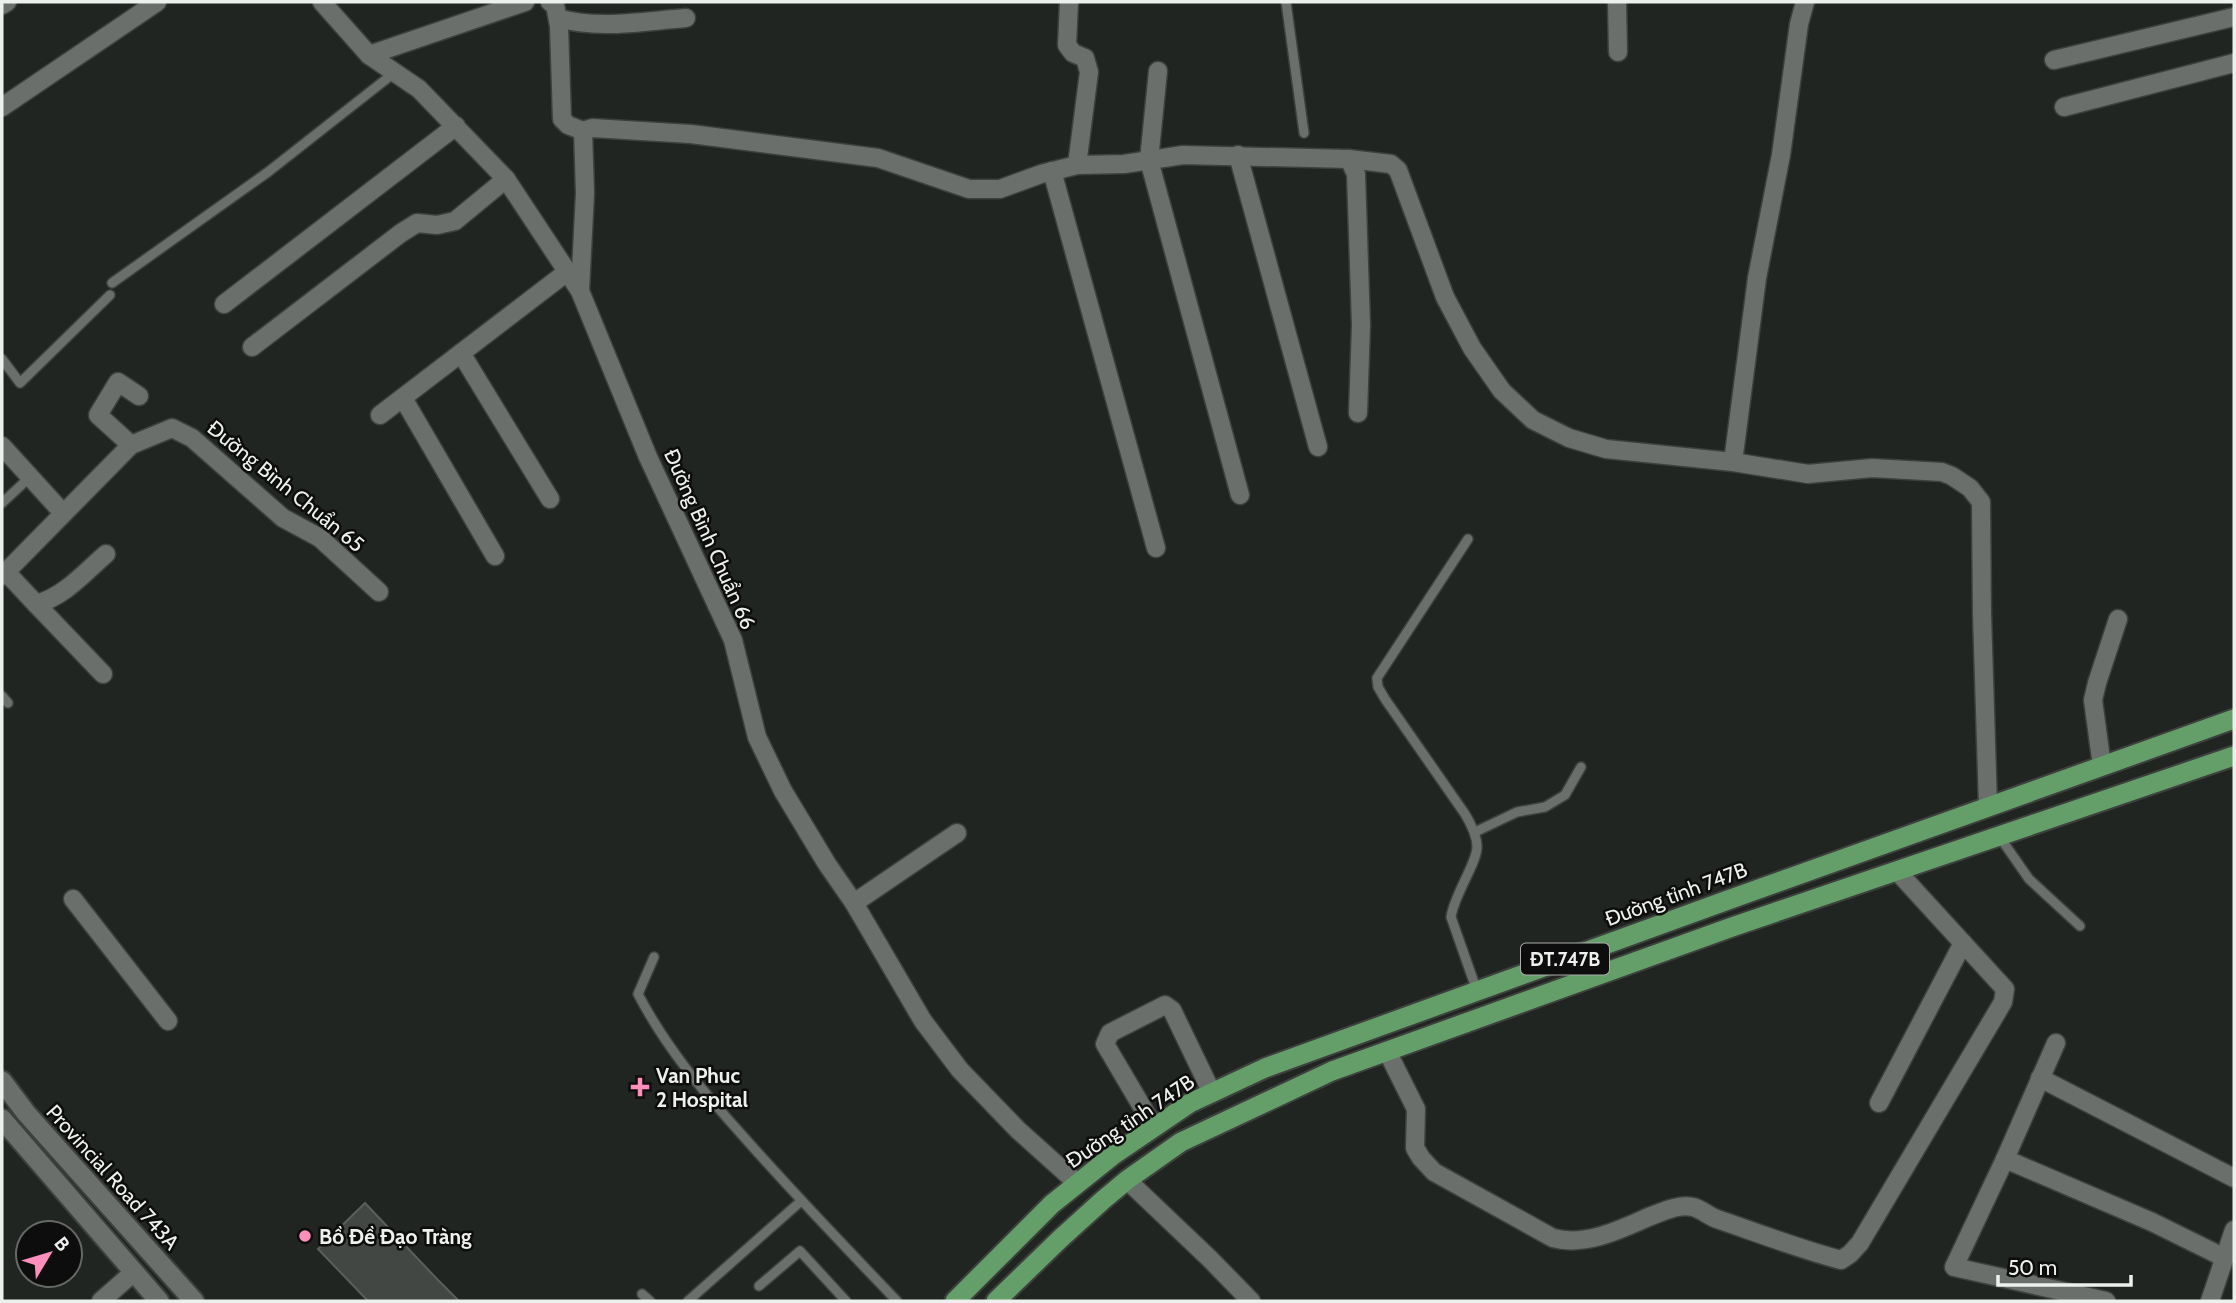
<svg xmlns="http://www.w3.org/2000/svg" width="2236" height="1303" viewBox="0 0 2236 1303" font-family="Cabin,sans-serif">
<style>
.building{fill:#434743;stroke:#5b5f5b;stroke-width:2}
.lines{fill:none;stroke-linecap:round;stroke-linejoin:round}
.service-casing{stroke:#3d403d;stroke-width:12}
.minor-casing{stroke:#3d403d;stroke-width:21}
.secondary-casing{stroke:#3d403d;stroke-width:23}
.primary-casing{stroke:#3d403d;stroke-width:23}
.service{stroke:#6b6f6b;stroke-width:9}
.minor{stroke:#6b6f6b;stroke-width:18}
.secondary{stroke:#6b6f6b;stroke-width:19}
.primary{stroke:#649e69;stroke-width:19}
.poi-dot{fill:#fe8ebb;stroke:#0c0d0c;stroke-width:2.5}
.labels{text-anchor:middle;dominant-baseline:central;stroke-width:5;stroke-linejoin:round;paint-order:stroke}
.shield{fill:#0c0d0c;stroke:#aaacaa;stroke-width:2}
.shield-label{font-size:19px;font-weight:bold;fill:#edf0ed}
.street-label{font-size:21px;fill:#edf0ed;stroke:#0c0d0c}
.poi-label{font-size:21px;font-weight:bold;fill:#edf0ed;stroke:#0c0d0c;text-anchor:start}
</style>
<rect width="100%" height="100%" fill="#212521"/>
<path class="building" d="M 365,1203 L 437,1279 L 459,1301 L 368,1301 L 318,1249 Z"/>
<g class="lines">
<g class="service-casing">
<g id="service">
<path d="M 1286,2 L 1304,133"/>
<path d="M 112,283 L 268,172 L 394,73"/>
<path d="M 2,359 L 20,383 L 110,295"/>
<path d="M 2,503 L 30,477"/>
<path d="M 1468,539 L 1377,678 L 1378,687 L 1385,699 L 1465,814 C 1471,824 1477,835 1477,847 C 1477,863 1454,895 1451,917 L 1477,991"/>
<path d="M 2,696 L 8,703"/>
<path d="M 1475,832 L 1517,812 L 1545,807 L 1565,795 L 1581,767"/>
<path d="M 1999,836 L 2029,879 L 2080,926"/>
<path d="M 654,957 L 638,994 C 665,1046 704,1093 743,1136 C 793,1193 845,1247 897,1301"/>
<path d="M 759,1286 L 800,1251 L 846,1301"/>
<path d="M 642,1294 L 650,1301"/>
<path d="M 688,1301 L 800,1202"/>
</g>
</g>
<g class="minor-casing">
<g id="minor">
<path d="M 322,2 L 369,55 L 419,89 L 506,179 L 580,291 L 648,457 L 733,640 L 757,737 L 783,791 L 827,864 L 854,903 L 923,1021 L 960,1070 L 1018,1130 L 1077,1183"/>
<path d="M 550,2 L 555,5 L 559,26 L 562,119 L 568,125 L 583,131"/>
<path d="M 1069,2 L 1067,45 L 1073,53 L 1085,58 L 1089,72 L 1077,165"/>
<path d="M 1617,2 L 1618,52"/>
<path d="M 2,5 L 7,2"/>
<path d="M 558,18 C 598,30 645,21 686,18"/>
<path d="M 369,55 L 525,2"/>
<path d="M 2054,60 L 2234,17"/>
<path d="M 1158,71 L 1149,160 L 1240,495"/>
<path d="M 2,107 L 157,2"/>
<path d="M 2064,107 L 2234,63"/>
<path d="M 1238,155 L 1318,447"/>
<path d="M 1349,159 L 1391,164 L 1398,170 L 1445,297 L 1472,348 L 1502,391 L 1533,420 L 1569,438 L 1606,449 L 1733,462 L 1808,474 L 1872,468 L 1942,472 L 1952,476 L 1970,488 L 1981,502 L 1982,614 L 1988,806"/>
<path d="M 1052,171 L 1156,548"/>
<path d="M 580,291 L 585,193 L 583,131 L 592,128 L 691,134 L 878,158 L 969,189 L 1000,189 L 1041,174 L 1077,165 L 1124,164 L 1183,155 L 1349,159 L 1356,174 L 1361,325 L 1358,413"/>
<path d="M 224,304 L 456,126"/>
<path d="M 252,347 L 401,233 L 417,223 L 437,225 L 455,221 L 506,179"/>
<path d="M 461,353 L 550,499"/>
<path d="M 403,398 L 495,556"/>
<path d="M 380,415 L 567,272"/>
<path d="M 131,445 L 98,415 L 118,382 L 139,396"/>
<path d="M 2,446 L 63,513"/>
<path d="M 1733,462 L 1757,278 L 1781,155 L 1799,24 L 1805,2"/>
<path d="M 6,572 L 131,445 L 172,428 L 192,438 L 283,518 L 320,538 L 379,592"/>
<path d="M 2,576 L 6,572 L 36,604 C 64,597 85,572 106,554"/>
<path d="M 36,604 L 103,674"/>
<path d="M 2102,766 L 2093,700 L 2097,683 L 2118,619"/>
<path d="M 73,899 L 168,1021"/>
<path d="M 854,903 L 957,833"/>
<path d="M 2056,1043 L 2005,1159 L 1954,1267 L 2106,1301"/>
<path d="M 1387,1051 L 1416,1109 L 1415,1148 L 1421,1158 L 1434,1172 L 1553,1238 C 1586,1247 1621,1229 1651,1216 C 1664,1211 1679,1204 1693,1207 C 1701,1209 1709,1216 1717,1219 C 1758,1233 1799,1249 1841,1260 L 1850,1254 L 1860,1243 L 2003,1002 L 2005,989 L 1897,871"/>
<path d="M 2040,1078 L 2234,1178"/>
<path d="M 1879,1103 L 1963,943"/>
<path d="M 1154,1127 L 1105,1044 L 1110,1033 L 1165,1005 L 1172,1010 L 1212,1093"/>
<path d="M 2005,1159 L 2152,1222 L 2225,1258"/>
<path d="M 1127,1180 L 1210,1259 L 1251,1301"/>
<path d="M 101,1301 L 134,1272"/>
<path d="M 2210,1301 L 2234,1230"/>
</g>
</g>
<g class="secondary-casing">
<g id="secondary">
<path d="M 2,1081 L 26,1113 L 194,1301"/>
<path d="M 2,1119 L 159,1301"/>
</g>
</g>
<g class="primary-casing">
<g id="primary">
<path d="M 955,1301 L 1052,1204 L 1112,1156 L 1190,1103 L 1265,1068 L 1728,900 L 2234,719"/>
<path d="M 996,1301 L 1060,1239 L 1103,1200 L 1127,1180 L 1181,1142 L 1332,1071 L 1732,927 L 2234,756"/>
</g>
</g>
<use href="#service" class="service"/>
<use href="#minor" class="minor"/>
<use href="#secondary" class="secondary"/>
<use href="#primary" class="primary"/>
</g>
<g class="poi-dot">
<path d="M636.5 1076.5h7v7h7v7h-7v7h-7v-7h-7v-7h7z"/>
<circle cx="305" cy="1236" r="7"/>
</g>
<g class="labels">
<rect class="shield" x="1521" y="943.5" width="88" height="31" rx="5"/>
<g class="shield-label">
<text x="1565" y="959">ĐT.747B</text>
</g>
<g class="street-label">
<text transform="translate(286 486) rotate(39)">Đường Bình Chuẩn 65</text>
<text transform="translate(710 539) rotate(66)">Đường Bình Chuẩn 66</text>
<text transform="translate(1676 894) rotate(-20)">Đường tỉnh 747B</text>
<text transform="translate(1130 1121) rotate(-34)">Đường tỉnh 747B</text>
<text transform="translate(113 1177) rotate(48)">Provincial Road 743A</text>
</g>
<g class="poi-label">
<text x="656" y="1075">Van Phuc<tspan x="656" dy="24">2 Hospital</tspan></text>
<text x="319" y="1236">Bồ Đề Đạo Tràng</text>
</g>
</g>
<rect width="2236" height="1303" fill="none" stroke="#edf0ed" stroke-width="7"/>
<g transform="translate(49 1254) rotate(52)"><circle r="33" fill="#0c0d0c" stroke="#666866" stroke-width="2"/>
<path d="M0-5L12 26L0 18L-12 26Z" fill="#fe8ebb"/>
<text y="-10" font-size="19" font-weight="bold" text-anchor="middle" fill="#edf0ed">B</text>
</g>
<path d="M1998 1275v10h133v-10" fill="none" stroke="#edf0ed" stroke-width="3.5"/>
<text x="2008" y="1275" font-size="21" fill="#edf0ed" stroke="#0c0d0c" stroke-width="5" paint-order="stroke">50 m</text>
</svg>
